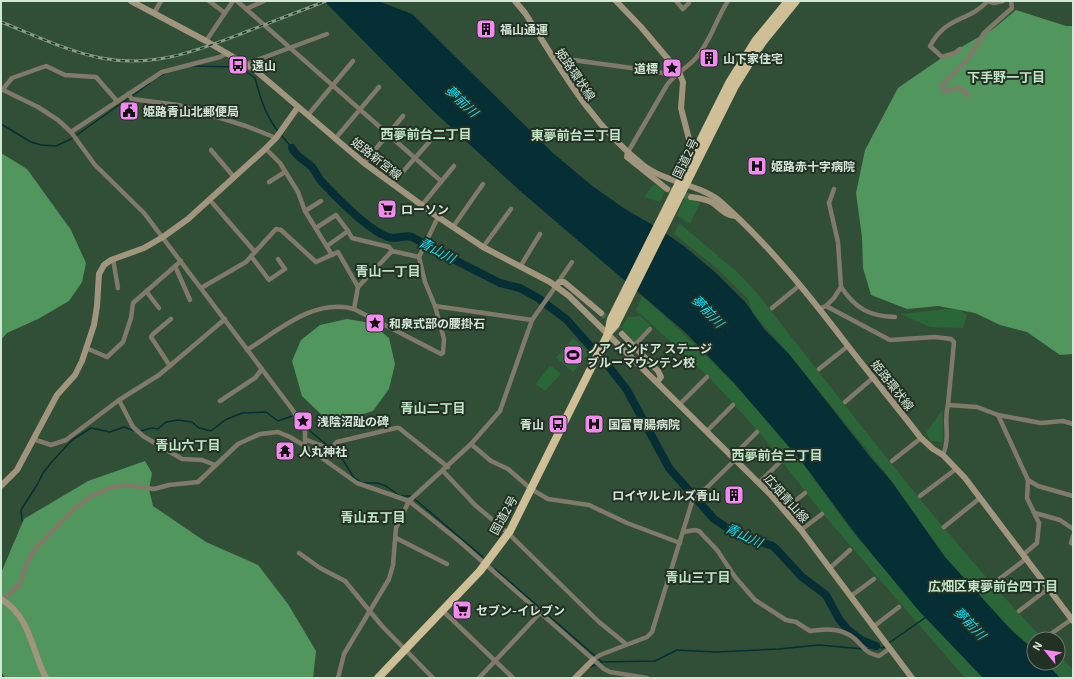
<svg xmlns="http://www.w3.org/2000/svg" width="1074" height="679" viewBox="0 0 1074 679" font-family="'Exo 2','Noto Sans JP',sans-serif">
<style>
.green{fill:#2b6638}
.forest{fill:#50965d}
.water{fill:#052f35}
.lines{fill:none;stroke-linecap:round;stroke-linejoin:round}
.stream{stroke:#052f35;stroke-width:1.5}
.river{stroke:#052f35;stroke-width:8}
.secondary-tunnel{stroke:#49664e;stroke-width:6;stroke-dasharray:6 3;stroke-linecap:butt}
.street{stroke:#817a6a;stroke-width:4.5}
.secondary{stroke:#a1967d;stroke-width:6}
.highway{stroke:#cfbf97;stroke-width:8}
.rail-casing{stroke:#859d89;stroke-width:3}
.rail{stroke:#233125;stroke-width:1.5;stroke-dasharray:4.5;stroke-linecap:butt}
.labels{text-anchor:middle;dominant-baseline:central;stroke-width:4;stroke-linejoin:round;paint-order:stroke}
.poi-label{font-size:12px;font-weight:bold;fill:#d4e6d6;stroke:#233125;text-anchor:start}
.street-label{font-size:12px;fill:#d4e6d6;stroke:#233125}
.neighbourhood-label{font-size:13px;font-weight:bold;fill:#c0e4c5;stroke:#233125}
.water-label{font-size:13px;font-style:italic;fill:#0cdff7;stroke:#233125}
</style>
<rect width="100%" height="100%" fill="#314f36"/>
<g class="green">
<path d="M 654,184 L 665,191 L 660,202 L 644,197 Z"/>
<path d="M 685,197 L 700,203 L 690,224 L 677,215 Z"/>
<path d="M 679,223 L 736,271 L 756,292 C 849,410 939,530 1043,639 L 1034,639 L 1034,650 L 998,616 L 945,557 L 885,472 L 789,354 L 753,313 L 748,299 L 718,269 L 674,234 Z"/>
<path d="M 642,296 C 699,346 753,400 800,460 C 820,485 837,513 858,538 C 898,586 940,632 983,678 L 965,678 L 823,514 L 759,432 L 708,376 L 636,310 Z"/>
<path d="M 949,309 L 960,310 L 967,315 L 963,328 L 930,327 L 900,314 Z"/>
<path d="M 640,316 L 650,325 L 634,343 L 621,328 L 628,317 Z"/>
<path d="M 573,338 L 589,353 L 573,372 L 556,358 Z"/>
<path d="M 550,365 L 561,374 L 545,391 L 536,384 Z"/>
<path d="M 942,410 L 943,442 L 931,441 L 926,433 Z"/>
<path d="M 1058,654 L 1073,670 L 1073,678 L 1060,678 L 1046,663 L 1058,663 Z"/>
</g>
<g class="forest">
<path d="M 1016,10 L 1066,26 L 1073,26 L 1073,354 L 1060,355 L 1027,332 L 1000,325 L 975,313 L 938,306 L 907,309 L 871,295 L 863,268 L 862,237 L 856,193 L 865,150 L 898,88 L 940,59 L 993,29 Z"/>
<path d="M 1,153 L 27,169 L 71,230 L 86,263 L 82,282 L 69,301 L 38,319 L 7,333 L 1,340 Z"/>
<path d="M 347,319 L 371,323 L 389,338 L 395,364 L 389,389 L 373,411 L 353,417 L 327,420 L 302,396 L 292,361 L 301,340 L 320,325 Z"/>
<path d="M 145,461 L 152,473 L 149,489 L 153,506 L 206,542 L 258,565 L 288,604 L 316,651 L 313,678 L 5,678 L 1,671 L 1,573 L 24,519 L 88,481 Z"/>
</g>
<path class="water" d="M 324,1 L 378,1 L 412,14 L 553,153 L 591,185 L 625,209 L 658,228 L 684,246 L 716,273 L 746,303 L 764,329 L 789,354 L 871,458 L 892,482 L 945,557 L 1012,631 L 1034,650 L 1034,663 L 1046,663 L 1060,678 L 983,678 L 919,611 L 857,536 L 802,462 L 734,383 L 686,333 L 519,190 L 430,108 Z"/>
<g class="lines">
<g class="stream">
<path d="M 192,66 L 235,67 L 241,68 L 255,78 C 260,97 265,115 278,131"/>
<path d="M 158,77 L 165,73"/>
<path d="M 132,96 L 150,83"/>
<path d="M 1,124 L 31,142 L 41,145 L 56,146 L 71,139 L 129,98"/>
<path d="M 282,136 L 292,148"/>
<path d="M 297,414 L 310,431 L 328,446"/>
<path d="M 140,431 L 152,428 L 158,429 L 166,422 L 178,420 L 192,422 L 199,428 L 211,431 L 225,420 L 242,413 L 266,412 L 278,421 L 292,416"/>
<path d="M 332,450 L 343,460 L 354,478 L 362,483 L 377,483 L 386,486 L 400,496 L 411,496 L 483,557"/>
<path d="M 22,521 L 21,510 L 37,485 L 43,473 L 50,464 L 72,440 L 91,428 L 110,432 L 124,427 L 135,431"/>
<path d="M 495,569 L 602,662"/>
<path d="M 889,643 L 926,617"/>
<path d="M 867,649 L 876,646 L 882,648 L 886,646"/>
<path d="M 590,667 L 602,662 L 655,661 L 677,650 L 716,652 L 779,649 L 819,645 L 863,649"/>
</g>
<g class="river">
<path d="M 292,148 C 296,157 305,160 312,167 C 316,172 318,178 322,182 C 337,198 368,230 388,237 C 397,240 405,234 412,237 L 439,252 L 500,283 L 520,288 L 538,298 L 566,319 L 591,347"/>
<path d="M 606,363 L 627,390 L 669,468 L 714,519 L 736,534 L 773,546 L 777,550 L 802,577 L 826,595 L 839,619 L 848,630 L 861,640 L 876,646"/>
</g>
<g class="secondary-tunnel">
<path d="M 667,189 L 691,197"/>
<path d="M 601,313 L 622,334"/>
</g>
<g class="street">
<path d="M 209,1 L 225,13"/>
<path d="M 237,1 L 441,181"/>
<path d="M 676,1 L 683,9 L 689,3 L 689,1"/>
<path d="M 988,1 L 994,3 L 1003,1"/>
<path d="M 246,9 L 264,1"/>
<path d="M 154,13 L 161,1"/>
<path d="M 206,41 L 233,1"/>
<path d="M 960,49 L 955,53 L 942,57 L 930,46 C 947,15 967,23 988,1"/>
<path d="M 551,56 C 590,64 629,66 668,74 L 673,76"/>
<path d="M 246,64 L 327,34"/>
<path d="M 1,89 L 38,107 L 58,120 L 71,132 L 95,165 L 144,213 L 292,409 L 305,431 L 305,446"/>
<path d="M 3,89 L 12,78 L 46,66 L 65,75 L 96,77 L 117,101"/>
<path d="M 128,94 L 132,99 L 178,105 L 246,126 L 276,138"/>
<path d="M 968,95 C 958,84 957,88 945,92 L 942,85 L 968,59 L 984,33 L 1012,8 L 1011,1"/>
<path d="M 308,115 L 353,61"/>
<path d="M 71,132 L 162,72 L 220,57 L 228,53"/>
<path d="M 335,139 L 379,87"/>
<path d="M 266,149 L 280,163 L 298,192 L 305,211 L 332,255"/>
<path d="M 211,150 L 234,177"/>
<path d="M 628,152 L 667,85 C 675,74 687,68 696,58 C 711,41 716,19 728,1"/>
<path d="M 364,163 L 403,116"/>
<path d="M 269,182 L 285,172"/>
<path d="M 392,184 L 430,141"/>
<path d="M 209,199 L 255,252"/>
<path d="M 422,205 L 454,166"/>
<path d="M 305,211 L 321,201"/>
<path d="M 453,227 L 483,184"/>
<path d="M 316,228 L 336,215 L 348,231 L 327,246"/>
<path d="M 348,231 L 352,238 L 389,247 L 392,251"/>
<path d="M 483,247 L 511,209"/>
<path d="M 251,256 L 269,280 L 285,269 L 278,259"/>
<path d="M 113,259 L 118,288"/>
<path d="M 175,266 L 190,300"/>
<path d="M 520,267 L 540,234"/>
<path d="M 561,282 L 561,278 L 572,262"/>
<path d="M 841,287 C 856,309 869,316 895,317"/>
<path d="M 201,288 L 246,262 L 276,229 L 281,230 L 316,262 L 338,252 L 358,287"/>
<path d="M 146,291 L 159,308"/>
<path d="M 435,306 L 532,320"/>
<path d="M 826,306 L 890,340 L 935,337 L 951,339 L 954,342 L 948,405 C 943,423 951,436 943,455"/>
<path d="M 772,308 L 800,285"/>
<path d="M 821,308 L 826,306 L 834,298 L 841,287 L 838,242 L 829,203 L 834,189"/>
<path d="M 354,309 L 358,287 L 392,251 L 419,257"/>
<path d="M 634,346 L 650,329"/>
<path d="M 86,348 L 107,357 L 123,342 L 131,318 L 133,303 L 181,261"/>
<path d="M 247,350 C 279,330 314,298 354,309 L 441,354 L 443,353 L 444,339 L 435,306 L 425,282 L 419,257 L 438,217"/>
<path d="M 170,366 L 151,337 L 153,334 L 171,319"/>
<path d="M 819,369 L 848,346"/>
<path d="M 119,400 L 133,427 L 143,436 L 182,459 L 202,460 L 215,465"/>
<path d="M 220,401 L 255,378 L 262,369"/>
<path d="M 845,402 L 874,377"/>
<path d="M 680,404 L 707,377"/>
<path d="M 948,405 L 977,407 L 998,415 L 1041,423 L 1063,421 L 1073,424"/>
<path d="M 998,415 L 1028,480 L 1027,498 L 1039,523 L 1037,543 L 1024,554"/>
<path d="M 707,431 L 733,405"/>
<path d="M 33,439 L 51,445 L 66,440 L 119,400 L 159,375 L 225,319"/>
<path d="M 307,440 L 330,449 L 337,442 L 396,428 L 399,428 L 448,467"/>
<path d="M 471,444 L 491,461 L 508,469 L 531,489 L 548,499 L 589,505 L 627,523 L 680,543"/>
<path d="M 733,456 L 757,432"/>
<path d="M 892,461 L 921,438"/>
<path d="M 443,471 L 475,505 L 508,533 L 599,622 L 626,644"/>
<path d="M 1028,480 L 1038,486 L 1073,496"/>
<path d="M 759,483 L 781,461"/>
<path d="M 920,496 L 956,469"/>
<path d="M 784,510 L 805,493"/>
<path d="M 1035,513 L 1060,520 L 1073,529"/>
<path d="M 944,527 L 980,498"/>
<path d="M 801,530 L 822,514"/>
<path d="M 683,532 L 695,530 L 699,531 L 717,550 L 735,577 L 755,600 L 786,620 L 796,622 L 810,631 C 828,628 846,628 859,643 C 868,652 865,652 879,656 L 889,649"/>
<path d="M 1073,536 L 1071,543 L 1073,544"/>
<path d="M 396,538 L 447,564"/>
<path d="M 299,553 L 320,568 L 345,581 L 382,626 L 433,678"/>
<path d="M 830,568 L 850,550"/>
<path d="M 994,583 L 1027,558"/>
<path d="M 851,596 L 874,579"/>
<path d="M 3,600 L 20,584 L 27,563 L 34,550 L 74,509 L 91,496 L 113,487 L 127,485 L 154,489 L 169,485 L 198,482 L 238,444 L 260,434 L 278,432 L 290,437 L 305,446 L 357,483 L 409,501 L 459,541 L 604,669 L 610,672 L 647,678"/>
<path d="M 443,611 L 513,678"/>
<path d="M 1019,611 L 1049,588"/>
<path d="M 873,627 L 899,607"/>
<path d="M 1045,638 L 1072,619"/>
<path d="M 593,660 L 600,655 L 647,637 L 652,632 L 692,502 L 736,459"/>
<path d="M 338,678 L 344,654 L 389,579 L 393,565 L 396,528 L 409,501 L 471,444 L 500,411 L 532,320 L 556,286"/>
<path d="M 479,678 L 540,613"/>
</g>
<g class="secondary">
<path d="M 131,1 L 206,41 L 255,70 L 364,163 L 438,217 L 483,247 L 550,282 L 569,296 L 770,494 L 801,530 L 912,678"/>
<path d="M 515,1 L 525,13 C 561,69 590,123 643,165 C 666,183 703,185 722,203 C 770,246 809,295 848,346 C 872,377 897,407 921,438 L 933,449 L 943,455 L 965,478 L 1073,621"/>
<path d="M 616,1 L 641,27 L 679,72 L 683,82 L 681,108 L 691,147 L 696,150"/>
<path d="M 628,152 L 627,157 L 667,189"/>
<path d="M 691,197 C 699,198 706,199 713,203 C 721,209 725,215 735,216"/>
<path d="M 556,286 L 559,282 L 564,282 L 601,313"/>
<path d="M 622,334 L 658,371 L 661,377 L 657,382"/>
<path d="M 1,486 L 17,470 L 57,395 L 75,375 L 82,361 L 94,325 L 97,306 L 99,274 L 104,265 L 111,260 L 144,248 L 163,237 L 188,219 L 264,150 L 276,138 L 298,107"/>
<path d="M 1,599 C 31,617 31,650 46,678"/>
<path d="M 575,678 L 593,660"/>
</g>
<g class="highway">
<path d="M 609,332 L 616,324 L 735,86 L 762,43 L 796,1"/>
<path d="M 378,678 L 480,571 L 510,531 L 608,334 L 611,319 L 729,83 L 756,40 L 788,1"/>
</g>
<g class="rail-casing">
<path id="rail" d="M 1,22 C 34,35 66,51 101,58 C 154,68 196,51 243,33 C 271,22 298,12 326,1"/>
</g>
<use href="#rail" class="rail"/>
</g>
<defs>
<g id="building-square" transform="scale(1)"><rect x="-9" y="-9" width="18" height="18" rx="4" fill="#f489f0" stroke="#233125"/><path d="M-4-6H4V6H1V3H-1V6H-4ZM-2.5-4.3h1.7v1.8h-1.7ZM.8-4.3h1.7v1.8H.8ZM-2.5-1h1.7V.8h-1.7ZM.8-1h1.7V.8H.8Z" fill="#111"/></g>
<g id="bus-square" transform="scale(1)"><rect x="-9" y="-9" width="18" height="18" rx="4" fill="#f489f0" stroke="#233125"/><path d="M-5-6H5V4H4V6H2V4H-2V6H-4V4H-5ZM-3.5-4V0h7V-4ZM-3.5 1.2v1.5H-2V1.2ZM2 1.2v1.5H3.5V1.2Z" fill="#111"/></g>
<g id="sight-square" transform="scale(1)"><rect x="-9" y="-9" width="18" height="18" rx="4" fill="#f489f0" stroke="#233125"/><path d="M0-6L1.8-2.2L6-1.7L2.9 1.2L3.7 5.4L0 3.3L-3.7 5.4L-2.9 1.2L-6-1.7L-1.8-2.2Z" fill="#111"/></g>
<g id="civic-square" transform="scale(1)"><rect x="-9" y="-9" width="18" height="18" rx="4" fill="#f489f0" stroke="#233125"/><path d="M-.6-6.5H3V-4.5H.6V-3L4-1V1h2V6H-6V1h2V-1L-.6-3ZM-1.2 2.5V6h2.4V2.5Z" fill="#111"/></g>
<g id="hospital-square" transform="scale(1)"><rect x="-9" y="-9" width="18" height="18" rx="4" fill="#f489f0" stroke="#233125"/><path d="M-5-5h3v3.5h4V-5h3V5h-3V1.5h-4V5h-3Z" fill="#111"/></g>
<g id="supermarket-square" transform="scale(1)"><rect x="-9" y="-9" width="18" height="18" rx="4" fill="#f489f0" stroke="#233125"/><path d="M-6-5.5h2.5l.6 2H6L4.5 2H-2.5L-4.4-4H-6ZM-1.5 3.2a1.3 1.3 0 1 0 .1 0ZM3 3.2a1.3 1.3 0 1 0 .1 0Z" fill="#111"/></g>
<g id="stadium-square" transform="scale(1)"><rect x="-9" y="-9" width="18" height="18" rx="4" fill="#f489f0" stroke="#233125"/><path d="M0-5a6.5 5 0 1 0 0 10a6.5 5 0 1 0 0-10ZM-3.5-1.8h7v3.6h-7Z" fill="#111"/></g>
<g id="temple-square" transform="scale(1)"><rect x="-9" y="-9" width="18" height="18" rx="4" fill="#f489f0" stroke="#233125"/><path d="M0-6L5-2H3V0L6.5 2.5H4V6H1.5V3h-3V6H-4V2.5H-6.5L-3 0V-2H-5Z" fill="#111"/></g>
</defs>
<g fill-rule="evenodd">
<use href="#building-square" x="486" y="29"/>
<use href="#building-square" x="709" y="58"/>
<use href="#bus-square" x="238" y="65"/>
<use href="#sight-square" x="672" y="68"/>
<use href="#civic-square" x="129" y="111"/>
<use href="#hospital-square" x="757" y="166"/>
<use href="#supermarket-square" x="387" y="209"/>
<use href="#sight-square" x="375" y="323"/>
<use href="#stadium-square" x="573" y="355"/>
<use href="#sight-square" x="303" y="421"/>
<use href="#bus-square" x="558" y="424"/>
<use href="#hospital-square" x="594" y="424"/>
<use href="#temple-square" x="285" y="451"/>
<use href="#building-square" x="734" y="495"/>
<use href="#supermarket-square" x="462" y="610"/>
</g>
<g class="labels">
<g class="poi-label">
<text x="500" y="29">福山通運</text>
<text x="723" y="58">山下家住宅</text>
<text x="252" y="65">遠山</text>
<text x="658" y="68" text-anchor="end">道標</text>
<text x="143" y="111">姫路青山北郵便局</text>
<text x="771" y="166">姫路赤十字病院</text>
<text x="401" y="209">ローソン</text>
<text x="389" y="323">和泉式部の腰掛石</text>
<text x="587" y="348">ノア インドア ステージ<tspan x="587" dy="14">ブルーマウンテン校</tspan></text>
<text x="317" y="421">浅陰沼趾の碑</text>
<text x="544" y="424" text-anchor="end">青山</text>
<text x="608" y="424">国富胃腸病院</text>
<text x="299" y="451">人丸神社</text>
<text x="720" y="495" text-anchor="end">ロイヤルヒルズ青山</text>
<text x="476" y="610">セブン-イレブン</text>
</g>
<g class="street-label">
<text transform="translate(576 74) rotate(56)">姫路環状線</text>
<text transform="translate(377 158) rotate(38)">姫路新宮線</text>
<text transform="translate(685 158) rotate(-64)">国道2号</text>
<text transform="translate(893 385) rotate(52)">姫路環状線</text>
<text transform="translate(787 498) rotate(48)">広畑青山線</text>
<text transform="translate(503 515) rotate(-61)">国道2号</text>
</g>
<g class="neighbourhood-label">
<text x="1006" y="77">下手野一丁目</text>
<text x="426" y="134">西夢前台二丁目</text>
<text x="576" y="135">東夢前台三丁目</text>
<text x="388" y="271">青山一丁目</text>
<text x="433" y="408">青山二丁目</text>
<text x="188" y="445">青山六丁目</text>
<text x="777" y="455">西夢前台三丁目</text>
<text x="373" y="517">青山五丁目</text>
<text x="698" y="577">青山三丁目</text>
<text x="993" y="586">広畑区東夢前台四丁目</text>
</g>
<g class="water-label">
<text transform="translate(462 101) rotate(43)">夢前川</text>
<text transform="translate(437 250) rotate(28)">青山川</text>
<text transform="translate(708 311) rotate(46)">夢前川</text>
<text transform="translate(744 535) rotate(25)">青山川</text>
<text transform="translate(970 623) rotate(46)">夢前川</text>
</g>
</g>
<rect width="1074" height="679" fill="none" stroke="#d4e6d6" stroke-width="4"/>
<g transform="translate(1046 651) rotate(300)"><circle r="19" fill="#233125" stroke="#6a796c"/>
<path d="M0-3L7 15L0 10L-7 15Z" fill="#f489f0"/>
<text y="-6" font-size="11" font-weight="bold" text-anchor="middle" fill="#d4e6d6">N</text>
</g>
</svg>
